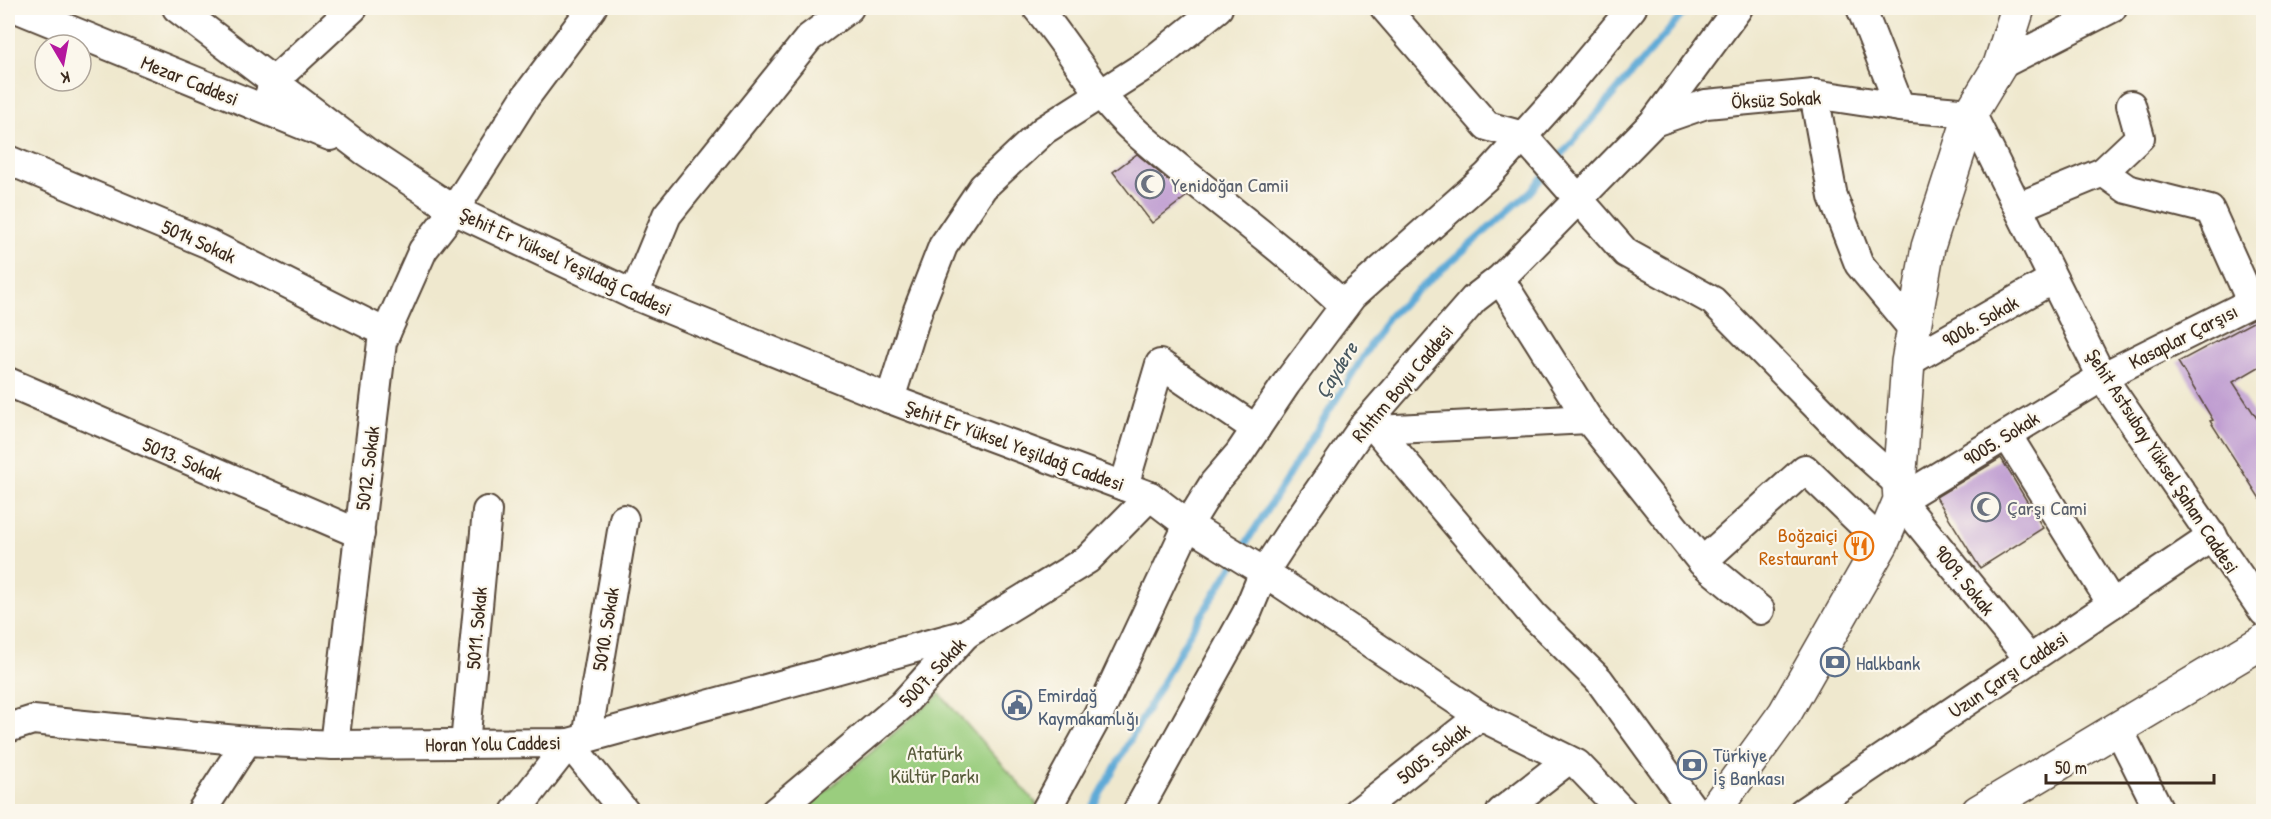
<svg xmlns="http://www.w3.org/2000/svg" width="2271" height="819" viewBox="0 0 2271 819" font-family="'Patrick Hand',sans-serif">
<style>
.green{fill:#9acd7e;stroke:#6a7c4e;stroke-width:1.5}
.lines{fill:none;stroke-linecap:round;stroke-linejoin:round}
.stream{stroke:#5eaad7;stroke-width:7}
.building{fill:#bf9dd1}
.minor-casing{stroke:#564638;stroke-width:32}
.major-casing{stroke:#564638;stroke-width:36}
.minor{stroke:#fff;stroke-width:28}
.major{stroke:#fff;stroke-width:33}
.labels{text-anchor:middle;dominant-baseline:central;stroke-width:4.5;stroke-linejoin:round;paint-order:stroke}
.street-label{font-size:20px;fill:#3b2a1e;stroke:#fbf7ec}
.worship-label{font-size:20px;fill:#5b616d;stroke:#fbf7ec;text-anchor:start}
.food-label{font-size:20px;fill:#c56008;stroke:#fbf7ec;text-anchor:end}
.service-label{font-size:20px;fill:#4e5e75;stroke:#fbf7ec;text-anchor:start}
.park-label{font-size:20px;fill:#585b3b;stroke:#fbf7ec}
.water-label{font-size:21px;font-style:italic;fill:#47575f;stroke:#fbf7ec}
</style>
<rect width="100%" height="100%" fill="#fbf7ec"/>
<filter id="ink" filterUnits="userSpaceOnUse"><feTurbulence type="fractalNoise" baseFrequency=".0167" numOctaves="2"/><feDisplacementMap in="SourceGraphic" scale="12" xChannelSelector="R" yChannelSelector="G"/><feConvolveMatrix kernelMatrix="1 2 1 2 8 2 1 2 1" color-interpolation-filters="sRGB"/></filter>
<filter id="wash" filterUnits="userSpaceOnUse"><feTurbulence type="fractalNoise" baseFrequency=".008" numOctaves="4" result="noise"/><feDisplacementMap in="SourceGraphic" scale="24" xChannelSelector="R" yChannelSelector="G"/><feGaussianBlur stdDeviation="1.35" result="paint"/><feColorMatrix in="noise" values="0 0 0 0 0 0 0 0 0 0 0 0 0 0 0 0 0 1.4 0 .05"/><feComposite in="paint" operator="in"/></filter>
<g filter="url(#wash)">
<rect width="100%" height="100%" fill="#efe8ce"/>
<path class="green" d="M 940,694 L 1037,804 L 1033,812 L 801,812 Z"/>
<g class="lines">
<g class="stream">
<path d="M 1555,162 L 1688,8"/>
<path d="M 1241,551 L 1388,317 L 1530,192 L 1546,173"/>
<path d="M 1090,812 L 1190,633 L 1236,560"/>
</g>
</g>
<g id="blocks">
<g class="building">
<path d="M 1137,154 L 1187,196 L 1152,223 L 1113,172 Z"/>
<path d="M 2264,316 L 2264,364 L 2233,382 L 2264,429 L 2264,505 L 2210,421 L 2213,420 L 2178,362 Z"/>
<path d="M 2001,458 L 2043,528 L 1980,568 L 1936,497 Z"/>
</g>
</g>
</g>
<g filter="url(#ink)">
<use href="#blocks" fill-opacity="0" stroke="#564638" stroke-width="1.5"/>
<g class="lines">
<g class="minor-casing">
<g id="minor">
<path d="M 16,8 L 330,136"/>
<path d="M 177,8 L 365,151 L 454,210 L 634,295 L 890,399 L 1150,496 L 1188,525 L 1264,572 L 1480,716 L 1577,764 L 1623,812"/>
<path d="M 1037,8 C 1071,48 1096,97 1137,133 C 1205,193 1279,243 1344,306"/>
<path d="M 1385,8 L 1487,126 L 1523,136 L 1626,253 L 1713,301 L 1852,442 L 1899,484"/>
<path d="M 1861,8 L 1900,107"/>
<path d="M 2000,65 L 2112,8"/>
<path d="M 1814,94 L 1833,197 L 1859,264 L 1913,329"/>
<path d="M 268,99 L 274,81 L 353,8"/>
<path d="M 1654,122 L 1706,104 L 1814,94 L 1900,107 L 1971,113 L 2102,377 L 2264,612"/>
<path d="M 8,160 L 209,244 L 386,333"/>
<path d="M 2103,172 L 2140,137 L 2131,105"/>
<path d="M 2018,207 L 2103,172 L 2127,189 L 2210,210 L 2251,301"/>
<path d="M 1500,279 L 1588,419 L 1702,562 L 1760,610"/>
<path d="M 634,295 L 667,215 L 809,38 L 849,8"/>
<path d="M 1908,362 L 2053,279"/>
<path d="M 8,382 L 360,534"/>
<path d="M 890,399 L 918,310 L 943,246 L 983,187 L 1044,130 L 1152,61 L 1218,8"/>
<path d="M 1365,424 L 1377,430 L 1534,616 L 1599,680 L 1695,812"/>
<path d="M 1377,430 L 1588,419"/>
<path d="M 2007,435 L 2112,604"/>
<path d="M 1124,486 L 1160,364 L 1256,429"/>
<path d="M 1702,562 L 1805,469 L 1882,543"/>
<path d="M 2029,659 L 1900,500 L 2102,377 L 2264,296"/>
<path d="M 8,728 L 33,720 L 247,741 L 334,745 L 569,743 L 966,634"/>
<path d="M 2118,728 L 2160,812"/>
<path d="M 587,738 L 624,519"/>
<path d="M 465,744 L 487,511"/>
<path d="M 334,745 L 382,342 L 423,250 L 454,210 L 525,98 L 592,8"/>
<path d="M 201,812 L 247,741"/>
<path d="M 515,812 L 569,743 L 625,812"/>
<path d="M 775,812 L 902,705 L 966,634 L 1088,559 L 1150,496"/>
<path d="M 1045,812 L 1103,706 L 1188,525 L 1214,483 L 1239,454 L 1286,384 L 1352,296 L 1487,176 L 1559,96 L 1632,8"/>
<path d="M 1137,812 L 1247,613 L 1264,572 L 1289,534 L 1365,424 L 1474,299 L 1500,279 L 1654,122 L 1738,8"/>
<path d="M 1358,812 L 1480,716"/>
<path d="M 1501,812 L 1568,760"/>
<path d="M 1803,812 L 2213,536"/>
</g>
</g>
<g class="major-casing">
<g id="major">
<path d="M 1713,812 L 1785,713 L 1882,543 L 1900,500 L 1899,484 L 1908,362 L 1928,247 L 1971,113 L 2000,65 L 2018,8"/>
<path d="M 1978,812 L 2264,641"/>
</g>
</g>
<use href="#minor" class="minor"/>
<use href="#major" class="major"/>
</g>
</g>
<defs>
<g id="mosque-ring" transform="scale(1.5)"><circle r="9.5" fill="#fbf7ec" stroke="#6b7280" stroke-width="1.5"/><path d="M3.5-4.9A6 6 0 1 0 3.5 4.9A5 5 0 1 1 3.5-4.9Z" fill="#6b7280"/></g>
<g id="restaurant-ring" transform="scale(1.5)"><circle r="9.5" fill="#fbf7ec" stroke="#e8710a" stroke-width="1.5"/><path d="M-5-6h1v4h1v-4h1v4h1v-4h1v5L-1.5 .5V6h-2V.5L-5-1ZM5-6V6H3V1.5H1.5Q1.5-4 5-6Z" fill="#e8710a"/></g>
<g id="bank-ring" transform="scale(1.5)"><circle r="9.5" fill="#fbf7ec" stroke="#5c6f8a" stroke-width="1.5"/><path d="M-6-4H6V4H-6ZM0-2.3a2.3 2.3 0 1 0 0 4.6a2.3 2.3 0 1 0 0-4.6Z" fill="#5c6f8a"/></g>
<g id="civic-ring" transform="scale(1.5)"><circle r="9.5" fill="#fbf7ec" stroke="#5c6f8a" stroke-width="1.5"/><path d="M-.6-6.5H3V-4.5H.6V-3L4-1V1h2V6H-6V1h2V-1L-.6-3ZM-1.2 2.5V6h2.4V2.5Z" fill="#5c6f8a"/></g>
</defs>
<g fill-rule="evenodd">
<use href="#mosque-ring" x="1150" y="184"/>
<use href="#mosque-ring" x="1986" y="507"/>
<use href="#restaurant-ring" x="1859" y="546"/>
<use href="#bank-ring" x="1835" y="662"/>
<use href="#civic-ring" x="1017" y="705"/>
<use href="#bank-ring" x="1692" y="765"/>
</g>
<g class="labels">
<g class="street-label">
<text transform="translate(190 80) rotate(22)">Mezar Caddesi</text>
<text transform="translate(1776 99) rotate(-3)">Öksüz Sokak</text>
<text transform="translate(199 241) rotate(24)">5014 Sokak</text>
<text transform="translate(566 261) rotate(25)">Şehit Er Yüksel Yeşildağ Caddesi</text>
<text transform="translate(1980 321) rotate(-30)">9006. Sokak</text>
<text transform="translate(2183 336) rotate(-27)">Kasaplar Çarşısı</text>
<text transform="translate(1402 383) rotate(-50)">Rıhtım Boyu Caddesi</text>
<text transform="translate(2001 438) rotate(-32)">9005. Sokak</text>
<text transform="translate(1015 445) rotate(20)">Şehit Er Yüksel Yeşildağ Caddesi</text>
<text transform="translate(183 459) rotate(23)">5013. Sokak</text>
<text transform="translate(2163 461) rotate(57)">Şehit Astsubay Yüksel Şahan Caddesi</text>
<text transform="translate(367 468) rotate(-83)">5012. Sokak</text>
<text transform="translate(1965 580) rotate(51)">9009. Sokak</text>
<text transform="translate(476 628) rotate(-85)">5011. Sokak</text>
<text transform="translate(605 629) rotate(-81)">5010. Sokak</text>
<text transform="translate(932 672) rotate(-47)">5007. Sokak</text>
<text transform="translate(2008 674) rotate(-34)">Uzun Çarşı Caddesi</text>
<text transform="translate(493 743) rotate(-1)">Horan Yolu Caddesi</text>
<text transform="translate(1433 753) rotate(-38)">5005. Sokak</text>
</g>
<g class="worship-label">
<text x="1171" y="184">Yenidoğan Camii</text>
<text x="2007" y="507">Çarşı Cami</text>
</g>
<g class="food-label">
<text x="1838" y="534">Boğzaiçi<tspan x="1838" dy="23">Restaurant</tspan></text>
</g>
<g class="service-label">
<text x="1856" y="662">Halkbank</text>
<text x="1038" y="694">Emirdağ<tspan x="1038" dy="23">Kaymakamlığı</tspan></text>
<text x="1713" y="754">Türkiye<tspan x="1713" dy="23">İş Bankası</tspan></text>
</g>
<g class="park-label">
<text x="935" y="752">Atatürk<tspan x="935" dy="23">Kültür Parkı</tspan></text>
</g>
<g class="water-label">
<text transform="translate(1336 370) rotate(-58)">Çaydere</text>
</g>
</g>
<rect width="2271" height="819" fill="none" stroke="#fbf7ec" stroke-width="30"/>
<g transform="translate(63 63) rotate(170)"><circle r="28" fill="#fbf7ec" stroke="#aea59a" stroke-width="1.5"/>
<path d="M0-4.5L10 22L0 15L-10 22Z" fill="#b5179e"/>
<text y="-9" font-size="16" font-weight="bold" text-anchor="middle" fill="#3b2a1e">K</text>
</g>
<path d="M2046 774v9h168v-9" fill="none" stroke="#3b2a1e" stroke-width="3"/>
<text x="2055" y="774" font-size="18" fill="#3b2a1e" stroke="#fbf7ec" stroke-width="4.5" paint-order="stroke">50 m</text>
</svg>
